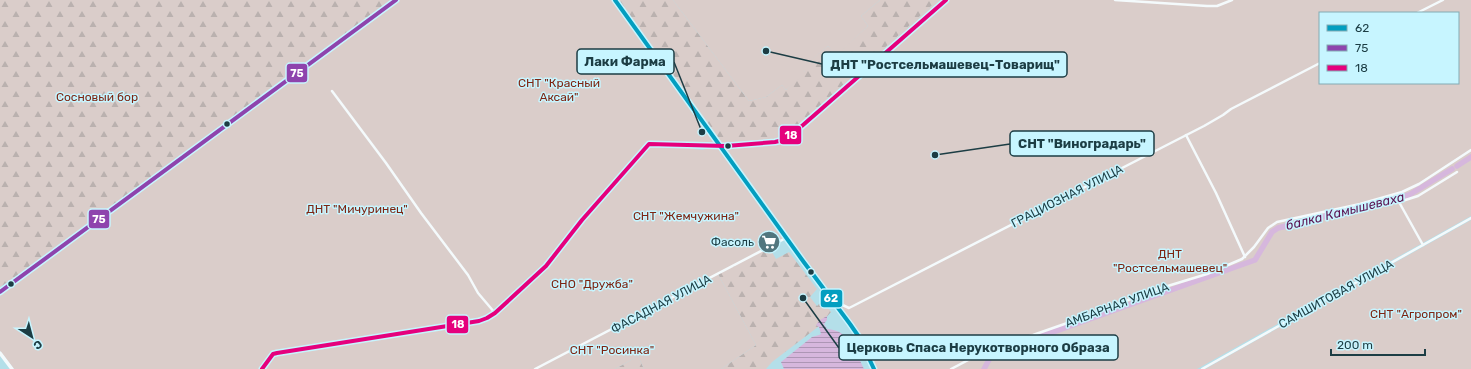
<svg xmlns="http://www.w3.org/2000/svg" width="1471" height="369" viewBox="0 0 1471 369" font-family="Rubik,sans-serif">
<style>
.forest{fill:url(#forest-firs)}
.garden{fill:#dacdca;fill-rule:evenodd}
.water{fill:url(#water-rules)}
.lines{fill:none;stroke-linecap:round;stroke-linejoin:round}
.river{stroke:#d6b7dd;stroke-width:5.5}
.street{stroke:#f4fafc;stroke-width:2.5}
.secondary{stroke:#f4fafc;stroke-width:3.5}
.bus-1-casing{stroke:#c7f5ff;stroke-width:7}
.bus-2-casing{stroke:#c7f5ff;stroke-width:7}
.bus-3-casing{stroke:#c7f5ff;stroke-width:7}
.bus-1{stroke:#039ec0;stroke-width:4}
.bus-2{stroke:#8e44ad;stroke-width:4}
.bus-3{stroke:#e5007d;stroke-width:4}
.bus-dot{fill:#1c3d44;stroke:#c7f5ff;stroke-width:1.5}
.labels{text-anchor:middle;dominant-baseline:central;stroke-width:3;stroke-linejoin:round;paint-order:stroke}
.park-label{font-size:12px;fill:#7e2512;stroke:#c7f5ff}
.street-label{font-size:12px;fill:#1c3d44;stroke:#c7f5ff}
.poi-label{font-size:12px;fill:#1c3d44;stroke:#c7f5ff;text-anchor:end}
.water-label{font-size:13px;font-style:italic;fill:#5b1452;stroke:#c7f5ff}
.leader{fill:none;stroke:#1c3d44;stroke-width:1.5}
.callout-dot{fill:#1c3d44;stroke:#c7f5ff;stroke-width:1.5}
.callout{fill:#c7f5ff;stroke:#1c3d44;stroke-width:1.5}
.callout-label{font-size:13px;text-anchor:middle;font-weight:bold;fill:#1c3d44}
.line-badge{stroke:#c7f5ff;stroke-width:1.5}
.badge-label{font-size:11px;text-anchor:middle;font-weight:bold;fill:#fff}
</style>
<defs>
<pattern id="forest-firs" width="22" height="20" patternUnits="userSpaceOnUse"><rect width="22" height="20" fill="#dacdca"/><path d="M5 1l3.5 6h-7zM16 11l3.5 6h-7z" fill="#bab1af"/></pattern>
<pattern id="water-rules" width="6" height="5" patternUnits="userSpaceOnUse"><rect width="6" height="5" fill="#d6b7dd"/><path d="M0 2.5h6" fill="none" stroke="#ad96b5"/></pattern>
</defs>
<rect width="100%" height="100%" fill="#b4dfe9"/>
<g class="forest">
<path d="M 0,0 L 393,0 L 20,274 L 0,287 Z"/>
<path d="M 616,0 L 673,0 L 749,101 L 766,97 L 782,85 L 786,90 L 805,72 L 801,68 L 828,46 L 836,55 L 868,26 L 861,16 L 880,0 L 938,0 L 785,137 L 769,141 L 720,141 L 706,125 Z"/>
<path d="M 769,247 L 776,259 L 789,252 L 817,289 L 810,297 L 817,306 L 823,300 L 831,312 L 818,327 L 772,362 L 766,369 L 721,369 L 756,345 L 718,274 Z"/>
<path d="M 638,356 L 644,369 L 615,369 Z"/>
</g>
<g class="garden">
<path d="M 399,0 L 614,0 L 719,143 L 694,144 L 694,149 L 704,150 L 703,146 L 715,146 L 716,149 L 719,147 L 785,238 L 718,274 L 756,345 L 721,369 L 644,369 L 638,356 L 615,369 L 14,369 L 0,351 L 0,291 Z"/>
<path d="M 673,0 L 880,0 L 861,16 L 868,26 L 836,56 L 828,46 L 802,68 L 806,73 L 786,90 L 782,85 L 766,97 L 749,101 Z"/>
<path d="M 938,0 L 1471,0 L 1471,216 L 1197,369 L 875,369 L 854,326 L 720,141 L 769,141 L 785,137 ZM 1320,13 L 1458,13 L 1458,83 L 1320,83 Z"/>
<path d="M 1471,220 L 1471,369 L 1205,369 Z"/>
</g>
<path class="water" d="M 827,316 L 827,320 L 824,324 L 827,329 C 851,331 855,350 864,369 L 784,369 L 781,362 L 812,337 L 819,335 L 821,334 L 819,327 L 816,325 L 820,320 Z"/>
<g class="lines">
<g class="river">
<path d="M 1457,166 L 1471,157"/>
<path d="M 984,369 L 991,356 L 997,352 L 1255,260 L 1272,232 L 1278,228 L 1409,195 L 1452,169"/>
</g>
<g class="street">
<path d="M 1115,0 L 1207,6 L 1217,6 L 1232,0"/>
<path d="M 1417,13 L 1443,0"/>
<path d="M 332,91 L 386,163 L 421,213 L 468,275 L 478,293 L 495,313"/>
<path d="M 1186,135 L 1216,193 L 1245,257"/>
<path d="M 1423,245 L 1399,202 L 1418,196 L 1457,172"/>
<path d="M 834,301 L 849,308 L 853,306 L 1204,126 L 1223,115 L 1231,109 L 1320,63"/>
<path d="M 262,369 L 273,354 L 277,353 L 479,321 L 487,318 L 495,313 L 546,266 L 582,220 L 649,144 L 726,146 L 775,142 L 783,140 L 795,132 L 946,0"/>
<path d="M 535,369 L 786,238"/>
<path d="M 951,369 L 993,347 L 1033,335 L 1093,314 L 1148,292 L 1207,274 L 1242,259 L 1254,247 L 1268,228 L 1277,222 L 1360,204 L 1402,192 L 1419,184 L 1471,150"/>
<path d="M 1202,369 L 1471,218"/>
</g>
<g class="secondary">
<path d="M 615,0 L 803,261 L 850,324 L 859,337 L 874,369"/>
<path d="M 0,292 L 396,0"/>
<path d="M 0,353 L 12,369"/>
</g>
<g class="bus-1-casing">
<path id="bus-1" d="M 615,0 L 803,261 L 850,324 L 859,337 L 874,369"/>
</g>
<g class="bus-2-casing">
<path id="bus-2" d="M 0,292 L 396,0"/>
</g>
<g class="bus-3-casing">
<path id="bus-3" d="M 262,369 L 273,354 L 277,353 L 479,321 L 487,318 L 495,313 L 546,266 L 582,220 L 649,144 L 726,146 L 775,142 L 783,140 L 795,132 L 946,0"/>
</g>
<use href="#bus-1" class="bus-1"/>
<use href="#bus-2" class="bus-2"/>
<use href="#bus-3" class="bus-3"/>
</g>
<defs>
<g id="supermarket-disc" transform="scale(1.15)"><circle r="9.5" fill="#51767e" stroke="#c7f5ff"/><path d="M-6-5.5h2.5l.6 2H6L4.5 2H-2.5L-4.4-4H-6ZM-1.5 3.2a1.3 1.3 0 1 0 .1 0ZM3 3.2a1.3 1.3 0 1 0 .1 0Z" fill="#fff"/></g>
</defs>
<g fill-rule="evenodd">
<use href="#supermarket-disc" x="769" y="242"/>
</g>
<g class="bus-dot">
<circle cx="227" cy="124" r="3.5"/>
<circle cx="728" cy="146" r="3.5"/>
<circle cx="811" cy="272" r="3.5"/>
<circle cx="11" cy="284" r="3.5"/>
</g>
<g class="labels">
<g class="park-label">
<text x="559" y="83">СНТ "Красный<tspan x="559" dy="14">Аксай"</tspan></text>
<text x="97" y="97">Сосновый бор</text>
<text x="357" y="209">ДНТ "Мичуринец"</text>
<text x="686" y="216">СНТ "Жемчужина"</text>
<text x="1170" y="254">ДНТ<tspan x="1170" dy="14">"Ростсельмашевец"</tspan></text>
<text x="592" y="284">СНО "Дружба"</text>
<text x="1416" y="314">СНТ "Агропром"</text>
<text x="612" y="350">СНТ "Росинка"</text>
</g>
<g class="street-label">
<text transform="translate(1067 196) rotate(-27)">ГРАЦИОЗНАЯ УЛИЦА</text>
<text transform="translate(1336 294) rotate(-29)">САМШИТОВАЯ УЛИЦА</text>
<text transform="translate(661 304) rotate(-28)">ФАСАДНАЯ УЛИЦА</text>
<text transform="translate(1117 305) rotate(-20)">АМБАРНАЯ УЛИЦА</text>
</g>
<g class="poi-label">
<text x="754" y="242">Фасоль</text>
</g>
<g class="water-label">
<text transform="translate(1345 211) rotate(-14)">балка Камышеваха</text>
</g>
</g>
<path class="leader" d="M702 132L674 62M766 51L822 64M935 155L1010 144M803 298L839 348"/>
<g class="callout-dot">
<circle cx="702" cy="132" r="4"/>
<circle cx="766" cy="51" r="4"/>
<circle cx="935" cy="155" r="4"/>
<circle cx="803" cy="298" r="4"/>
</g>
<g class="callout">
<rect x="577" y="49" width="97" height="25" rx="4"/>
<rect x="822" y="52" width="245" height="25" rx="4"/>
<rect x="1010" y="131" width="144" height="25" rx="4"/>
<rect x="839" y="335" width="279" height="25" rx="4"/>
</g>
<g class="callout-label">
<text x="625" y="66">Лаки Фарма</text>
<text x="945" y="69">ДНТ "Ростсельмашевец-Товарищ"</text>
<text x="1082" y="148">СНТ "Виноградарь"</text>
<text x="978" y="352">Церковь Спаса Нерукотворного Образа</text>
</g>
<g class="line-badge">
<rect x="286" y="63" width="22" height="20" rx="4" fill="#8e44ad"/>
<rect x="779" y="125" width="23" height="20" rx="4" fill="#e5007d"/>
<rect x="88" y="209" width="22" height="20" rx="4" fill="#8e44ad"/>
<rect x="820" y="289" width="23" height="19" rx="4" fill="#039ec0"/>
<rect x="446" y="315" width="23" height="19" rx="4" fill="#e5007d"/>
</g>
<g class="badge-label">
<text x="297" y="77">75</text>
<text x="791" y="139">18</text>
<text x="99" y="223">75</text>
<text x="831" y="302">62</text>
<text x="458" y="328">18</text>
</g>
<rect x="1319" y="12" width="140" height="72" fill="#c7f5ff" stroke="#83abb4"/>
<rect x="1327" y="25" width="20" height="6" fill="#039ec0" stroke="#83abb4"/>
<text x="1355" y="32" font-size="12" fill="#1c3d44">62</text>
<rect x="1327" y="45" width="20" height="6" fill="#8e44ad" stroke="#83abb4"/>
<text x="1355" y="52" font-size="12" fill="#1c3d44">75</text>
<rect x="1327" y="65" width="20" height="6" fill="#e5007d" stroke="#83abb4"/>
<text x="1355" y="72" font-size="12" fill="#1c3d44">18</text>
<g transform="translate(32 337) rotate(144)" stroke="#c7f5ff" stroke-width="3" paint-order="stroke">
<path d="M0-3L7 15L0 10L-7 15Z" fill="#1c3d44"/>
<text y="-6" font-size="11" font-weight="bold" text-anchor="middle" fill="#1c3d44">С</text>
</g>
<path d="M1331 349v6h94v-6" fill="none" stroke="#1c3d44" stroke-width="2"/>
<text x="1337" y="349" font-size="12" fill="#1c3d44" stroke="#c7f5ff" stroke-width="3" paint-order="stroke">200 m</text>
</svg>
